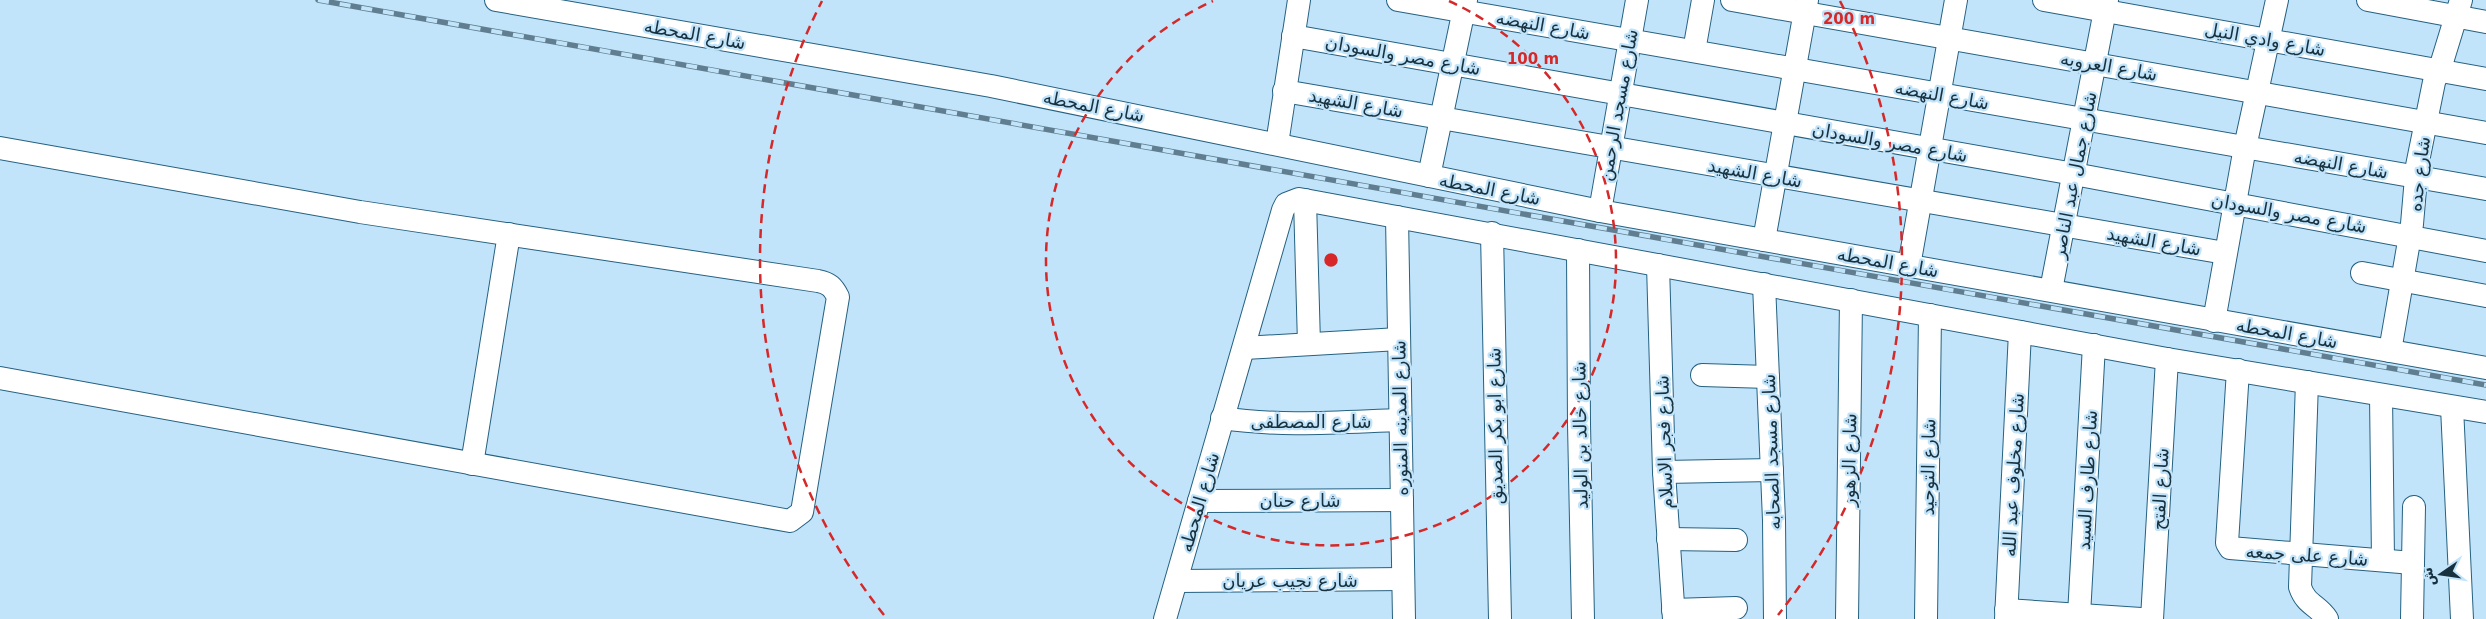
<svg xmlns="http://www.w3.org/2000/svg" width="2486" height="619" viewBox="0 0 2486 619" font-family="'DejaVu Sans',Vazirmatn,sans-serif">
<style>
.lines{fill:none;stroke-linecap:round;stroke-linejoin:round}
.minor-casing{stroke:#256181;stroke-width:24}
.minor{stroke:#fff;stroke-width:22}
.rail-casing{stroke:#607e8f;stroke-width:5.5}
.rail{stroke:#c1e4fa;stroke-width:4;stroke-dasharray:11;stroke-linecap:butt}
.ring{fill:none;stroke:#d62828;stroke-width:2.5;stroke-dasharray:9 6}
.labels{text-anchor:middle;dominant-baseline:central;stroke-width:4.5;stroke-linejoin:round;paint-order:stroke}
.street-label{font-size:18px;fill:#18313f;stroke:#c1e4fa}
.centre{fill:#d62828;stroke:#c1e4fa;stroke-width:2.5}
.ring-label{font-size:15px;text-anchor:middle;font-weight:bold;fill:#d62828;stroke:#c1e4fa;stroke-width:4.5;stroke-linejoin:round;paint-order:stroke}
</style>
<rect width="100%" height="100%" fill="#c1e4fa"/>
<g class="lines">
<g class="minor-casing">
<g id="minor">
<path d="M 496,0 L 991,86 L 1600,211 L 2486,368"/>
<path d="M 1398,0 L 2486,189"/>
<path d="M 1732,0 L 2486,133"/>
<path d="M 2044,0 L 2486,79"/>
<path d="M 2368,0 L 2486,22"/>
<path d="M 1293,36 L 2074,174 L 2486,251"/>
<path d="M 1694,51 L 1703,0"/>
<path d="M 1284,91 L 2225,253"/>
<path d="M 1277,144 L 1299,0"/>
<path d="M 0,148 L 360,212 L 818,281 C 829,283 833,287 838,297 L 802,512 L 790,521 L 0,378"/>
<path d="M 1429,176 L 1466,0"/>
<path d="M 1305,200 L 1309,344"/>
<path d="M 1600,211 L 1637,0"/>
<path d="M 1397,217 L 1404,619"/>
<path d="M 1492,233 L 1500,619"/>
<path d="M 1764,240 L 1807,0"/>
<path d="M 1578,250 L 1579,424 L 1583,619"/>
<path d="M 1658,265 L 1664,472 L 1674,619"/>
<path d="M 1909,266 L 1956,0"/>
<path d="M 2362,273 L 2486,296"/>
<path d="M 1764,284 L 1774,520 L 1775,619"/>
<path d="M 2051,290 L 2107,0"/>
<path d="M 2214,321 L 2245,147 L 2277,0"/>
<path d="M 1244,348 L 1399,339"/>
<path d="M 2390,351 L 2412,224 L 2417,166 L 2434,82 L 2442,62 L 2461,0"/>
<path d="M 2238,370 L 2227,543 L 2230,548 L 2413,563"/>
<path d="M 1702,375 L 1768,377"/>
<path d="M 2307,382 L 2300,587 C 2306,605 2318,605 2327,619"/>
<path d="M 2381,395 L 2383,560"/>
<path d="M 2452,407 L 2462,619"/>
<path d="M 1222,418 C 1281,427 1341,422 1400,420"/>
<path d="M 472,464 L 509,234"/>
<path d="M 1664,472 L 1772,470"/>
<path d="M 1199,501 L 1402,500"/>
<path d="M 1668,539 L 1736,540"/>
<path d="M 1177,581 L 1403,579"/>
<path d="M 1673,610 L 1736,608"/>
<path d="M 2006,610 L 2141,619"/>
<path d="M 2079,615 L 2094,345"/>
<path d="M 1165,619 L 1283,210 L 1286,204 L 1299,199 L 2167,359 L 2486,412"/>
<path d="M 1847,619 L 1851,300"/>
<path d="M 1926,619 L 1930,315"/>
<path d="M 2006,619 L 2020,332"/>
<path d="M 2152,619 L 2167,359"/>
<path d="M 2412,619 L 2414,507"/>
</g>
</g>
<use href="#minor" class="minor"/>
<g class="rail-casing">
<path id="rail" d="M 318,0 L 2486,385"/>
</g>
<use href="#rail" class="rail"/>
</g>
<g class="ring">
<path d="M1449 1A285 285 0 1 1 1213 1"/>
<path d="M884 615A571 571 0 0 1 822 1M1840 1A571 571 0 0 1 1778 615"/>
</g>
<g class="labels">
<g class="street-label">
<text transform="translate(1543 25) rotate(10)">شارع النهضه</text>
<text transform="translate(695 34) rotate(10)">شارع المحطه</text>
<text transform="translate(2265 39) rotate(10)">شارع وادي النيل</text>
<text transform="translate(1403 55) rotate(10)">شارع مصر والسودان</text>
<text transform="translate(2109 66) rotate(10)">شارع العروبه</text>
<text transform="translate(1942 95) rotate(10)">شارع النهضه</text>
<text transform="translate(1356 103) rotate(10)">شارع الشهيد</text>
<text transform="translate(1618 105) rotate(-80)">شارع مسجد الرحمن</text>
<text transform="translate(1094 106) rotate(11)">شارع المحطه</text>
<text transform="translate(1890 142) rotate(10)">شارع مصر والسودان</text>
<text transform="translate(2341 164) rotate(10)">شارع النهضه</text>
<text transform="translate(1755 173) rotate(10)">شارع الشهيد</text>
<text transform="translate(2419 174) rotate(-83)">شارع جده</text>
<text transform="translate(2074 175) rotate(-79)">شارع جمال عبد الناصر</text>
<text transform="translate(1490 189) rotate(11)">شارع المحطه</text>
<text transform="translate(2289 213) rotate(10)">شارع مصر والسودان</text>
<text transform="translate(2154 241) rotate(10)">شارع الشهيد</text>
<text transform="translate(1888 262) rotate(10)">شارع المحطه</text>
<text transform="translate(2287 333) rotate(10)">شارع المحطه</text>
<text transform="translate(1400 418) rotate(-91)">شارع المدينه المنوره</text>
<text x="1311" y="421">شارع المصطفى</text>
<text transform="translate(1495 426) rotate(-91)">شارع ابو بكر الصديق</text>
<text transform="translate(1580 435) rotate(-91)">شارع خالد بن الوليد</text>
<text transform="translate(1664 442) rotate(-92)">شارع فجر الاسلام</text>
<text transform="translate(1771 452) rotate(-92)">شارع مسجد الصحابه</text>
<text transform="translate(1849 460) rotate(-89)">شارع الزهور</text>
<text transform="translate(1928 467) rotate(-89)">شارع التوحيد</text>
<text transform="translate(2013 475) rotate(-87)">شارع مخلوف عبد الله</text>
<text transform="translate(2087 480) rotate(-87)">شارع طارف السيد</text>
<text transform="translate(2160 489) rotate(-87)">شارع الفتح</text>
<text x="1300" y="500">شارع حنان</text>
<text transform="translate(1199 502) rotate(-74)">شارع المحطه</text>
<text transform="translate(2307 555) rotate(4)">شارع على جمعه</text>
<text x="1290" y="580">شارع نجيب عريان</text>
</g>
</g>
<circle cx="1331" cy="260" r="8" class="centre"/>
<g class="ring-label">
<text x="1849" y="24">200 m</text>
<text x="1533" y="64">100 m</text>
</g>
<g transform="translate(2441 574) rotate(257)" stroke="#c1e4fa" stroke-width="4" paint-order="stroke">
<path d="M0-4L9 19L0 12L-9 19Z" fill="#18313f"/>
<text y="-8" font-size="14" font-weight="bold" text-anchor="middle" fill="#18313f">ش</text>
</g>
</svg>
